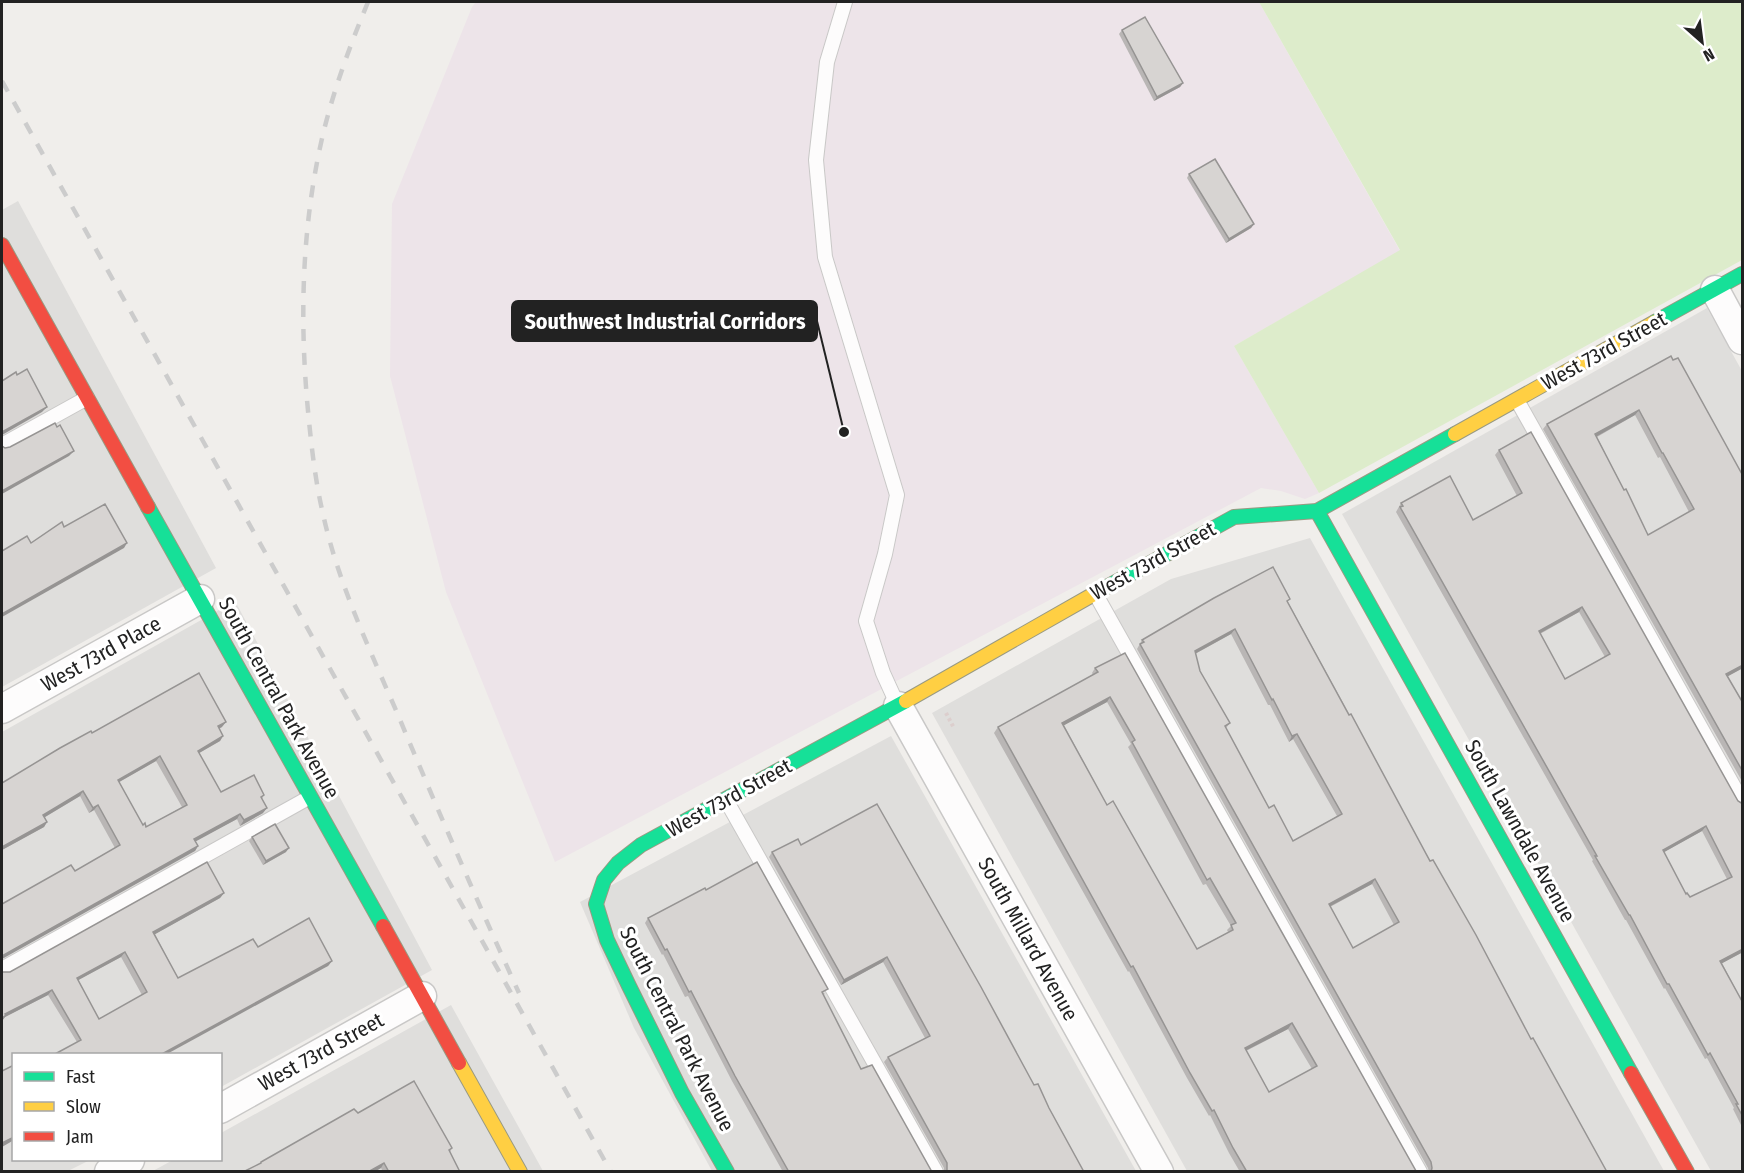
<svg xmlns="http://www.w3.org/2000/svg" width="1744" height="1173" viewBox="0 0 1744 1173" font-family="'Fira Sans Condensed',sans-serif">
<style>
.residential{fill:#dfdedc}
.industrial{fill:#ede4e9}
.grass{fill:#ddeccb}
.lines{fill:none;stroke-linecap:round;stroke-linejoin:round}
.lane-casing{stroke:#c9c8c7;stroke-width:16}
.street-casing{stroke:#c9c8c7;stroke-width:31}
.fast-casing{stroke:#999a82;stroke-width:16}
.slow-casing{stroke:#999a82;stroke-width:16}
.jam-casing{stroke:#999a82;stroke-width:16}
.path{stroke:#dccecd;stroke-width:4;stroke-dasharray:3 3;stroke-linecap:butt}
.lane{stroke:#fdfcfc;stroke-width:14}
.street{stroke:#fdfcfc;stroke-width:28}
.fast{stroke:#16e098;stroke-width:14}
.slow{stroke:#ffcf43;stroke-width:14}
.jam{stroke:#f24e42;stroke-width:14}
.rail{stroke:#ccc;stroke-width:4.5;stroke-dasharray:12 12;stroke-linecap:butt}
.wall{fill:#b9b6b5;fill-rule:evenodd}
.shaded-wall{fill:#969493}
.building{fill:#d7d4d2;stroke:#969493;stroke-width:1.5;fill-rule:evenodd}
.labels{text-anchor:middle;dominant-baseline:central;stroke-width:6;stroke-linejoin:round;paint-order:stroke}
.street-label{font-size:21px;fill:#222;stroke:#fff}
.leader{fill:none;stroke:#222;stroke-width:2}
.callout-dot{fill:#222;stroke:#fff;stroke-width:2}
.callout{fill:#222;stroke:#222;stroke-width:2}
.callout-label{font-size:22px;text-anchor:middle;font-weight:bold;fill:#fff}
</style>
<rect width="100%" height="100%" fill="#f0eeeb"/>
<g class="residential">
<path d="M 18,201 L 216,568 L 2,687 L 2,210 Z"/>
<path d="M 1707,308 L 1742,371 L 1742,1171 L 1711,1171 L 1342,514 Z"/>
<path d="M 1310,538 L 1664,1171 L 1187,1171 L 932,713 L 1171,579 Z"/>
<path d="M 235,601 L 432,970 L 221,1087 L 220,1054 L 14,1054 L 14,1160 L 90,1160 L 68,1171 L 2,1171 L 2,732 Z"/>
<path d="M 891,736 L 1136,1171 L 712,1171 L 634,1028 L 580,902 Z"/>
<path d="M 451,1005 L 543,1171 L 151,1172 L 173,1160 L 220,1160 L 221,1133 Z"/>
</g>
<path class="industrial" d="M 476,2 L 1259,2 L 1400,251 L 1234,346 L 1319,493 L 1305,499 L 1281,491 L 1261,488 L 555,862 L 446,592 L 390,376 L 392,204 L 472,7 Z"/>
<path class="grass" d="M 1259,2 L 1742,2 L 1742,260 L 1319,493 L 1234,346 L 1400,250 Z"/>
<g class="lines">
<g class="lane-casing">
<g id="lane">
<path d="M 845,2 L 827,62 L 816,160 L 825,257 L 897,495 L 885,554 L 866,621 L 883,673 L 898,706"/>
<path d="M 1517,400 L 1742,801"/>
<path d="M 2,445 L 87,398"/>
<path d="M 1095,593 L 1420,1172"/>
<path d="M 726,800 L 936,1172"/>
<path d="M 2,969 L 310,797"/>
</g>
</g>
<g class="street-casing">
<g id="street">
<path d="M 1715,290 L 1742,340"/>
<path d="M 898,706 L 1159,1172"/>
<path d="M 2,709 L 200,599"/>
<path d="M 220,1109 L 422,996"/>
<path d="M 109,1172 L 130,1160"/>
</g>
</g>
<g class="fast-casing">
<g id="fast">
<path d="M 1655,322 L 1742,274"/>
<path d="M 148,507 L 383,926"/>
<path d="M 1317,511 L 1631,1073"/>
<path d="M 1094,594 L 1234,517 L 1317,511 L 1455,434"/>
<path d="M 727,1172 L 682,1093 L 629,986 L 607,940 L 596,904 L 604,880 L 618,863 L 641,845 L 906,701"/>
</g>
</g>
<g class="slow-casing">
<g id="slow">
<path d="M 1455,434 L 1655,322"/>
<path d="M 906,701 L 1094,594"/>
<path d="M 459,1063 L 520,1172"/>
</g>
</g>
<g class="jam-casing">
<g id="jam">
<path d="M 2,245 L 148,507"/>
<path d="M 383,926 L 459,1063"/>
<path d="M 1631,1073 L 1687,1172"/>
</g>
</g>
<path class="path" d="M 946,713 L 954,728"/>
<use href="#lane" class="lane"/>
<use href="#street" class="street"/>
<use href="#fast" class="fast"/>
<use href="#slow" class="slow"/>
<use href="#jam" class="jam"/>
<g class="rail">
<path d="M 368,2 C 351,43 335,86 324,130 C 301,225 299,324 309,421 C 312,452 316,484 323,514 C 338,583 370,650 398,715 C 437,808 477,901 519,993"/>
<path d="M 2,81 L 611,1172"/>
</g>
</g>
<g class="wall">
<path d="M 1122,30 L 1183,83 L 1180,87 L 1154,101 L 1119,34 Z"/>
<path d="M 1189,174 L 1254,224 L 1251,228 L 1226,243 L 1187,178 Z"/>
<path d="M 1671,356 L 1743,476 L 1743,668 L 1727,676 L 1743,703 L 1743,783 L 1543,429 L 1547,424 ZM 1635,415 L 1658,458 L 1660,457 L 1689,512 L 1648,535 L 1624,490 L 1597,437 Z"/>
<path d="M 1499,450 L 1738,801 L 1743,804 L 1743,952 L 1722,963 L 1743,1003 L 1743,1129 L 1733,1109 L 1734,1108 L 1707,1058 L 1705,1059 L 1665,988 L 1664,989 L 1626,920 L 1625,920 L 1592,861 L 1593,860 L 1396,512 L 1401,503 L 1473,520 L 1517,496 L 1495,455 ZM 1579,612 L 1605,657 L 1565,679 L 1540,634 ZM 1702,831 L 1727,879 L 1690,897 L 1686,894 L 1664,852 Z"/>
<path d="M 1288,602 L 1430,861 L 1607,1172 L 1429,1172 L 1428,1168 L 1137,649 L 1142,640 ZM 1231,634 L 1268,705 L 1270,705 L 1289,742 L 1293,739 L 1337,816 L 1293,841 L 1269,808 L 1226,728 L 1230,723 L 1200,671 L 1195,654 ZM 1372,884 L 1394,925 L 1353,948 L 1330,907 Z"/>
<path d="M 1095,668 L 1416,1172 L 1240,1172 L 1229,1153 L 1210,1115 L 1209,1116 L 1187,1078 L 1129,971 L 1128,972 L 994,733 L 998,727 L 1093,675 L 1092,673 ZM 1107,702 L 1131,744 L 1128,747 L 1203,885 L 1206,884 L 1231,926 L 1227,930 L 1228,932 L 1197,949 L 1107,805 L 1064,725 ZM 1288,1029 L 1312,1069 L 1269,1092 L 1246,1051 Z"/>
<path d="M 222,727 L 219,729 L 223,736 L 220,741 L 199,753 L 221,792 L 264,795 L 262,799 L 263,813 L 240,826 L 237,819 L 195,841 L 198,846 L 195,851 L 75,871 L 115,848 L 94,810 L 89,813 L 80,796 L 45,817 L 47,822 L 44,827 L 2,850 L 2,783 L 92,733 ZM 156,761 L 182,807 L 146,827 L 143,825 L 119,782 Z"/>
<path d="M 252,837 L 286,852 L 263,865 L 249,841 Z"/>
<path d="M 801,845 L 1034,1085 L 1049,1108 L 1084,1172 L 944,1172 L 944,1168 L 884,1062 L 888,1057 L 925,1038 L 883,962 L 841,985 L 769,857 L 772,852 Z"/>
<path d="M 706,890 L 825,994 L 823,995 L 861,1069 L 932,1172 L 783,1172 L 732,1081 L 688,996 L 685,997 L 663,954 L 662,955 L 645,923 L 648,918 Z"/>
<path d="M 224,893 L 220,898 L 155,934 L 178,978 L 258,947 L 332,961 L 328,966 L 77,1042 L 48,995 L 5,1017 L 2,1021 L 2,972 L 10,972 ZM 121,957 L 142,995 L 99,1019 L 78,980 Z"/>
<path d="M 358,1113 L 452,1148 L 450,1152 L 460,1172 L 383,1172 L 381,1168 L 374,1172 L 243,1172 L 259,1165 L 261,1162 Z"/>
</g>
<g class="shaded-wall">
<path d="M 1183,83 L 1180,87 L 1154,101 L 1157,97 Z"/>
<path d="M 1254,224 L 1251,228 L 1226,243 L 1229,239 Z"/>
<path d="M 47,407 L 42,412 L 2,435 L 2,432 Z"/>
<path d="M 1639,410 L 1635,415 L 1592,439 L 1595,434 Z"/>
<path d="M 74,451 L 69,456 L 2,494 L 2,491 Z"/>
<path d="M 127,543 L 124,548 L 2,617 L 2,614 Z"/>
<path d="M 1582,607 L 1579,612 L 1535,636 L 1539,631 Z"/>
<path d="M 1235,629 L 1231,634 L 1191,656 L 1195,651 Z"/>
<path d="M 1743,665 L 1743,668 L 1723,679 L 1726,674 Z"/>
<path d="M 1110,697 L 1107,702 L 1059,728 L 1062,723 Z"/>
<path d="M 226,722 L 222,727 L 214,731 L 218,726 Z"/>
<path d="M 1297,734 L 1293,739 L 1289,742 L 1292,736 Z"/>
<path d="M 223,736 L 220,741 L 194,756 L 198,751 Z"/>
<path d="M 160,756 L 156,761 L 114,785 L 118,780 Z"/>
<path d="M 83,791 L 80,796 L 40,820 L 43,815 Z"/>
<path d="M 98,805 L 94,810 L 89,813 L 93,808 Z"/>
<path d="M 267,808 L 263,813 L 240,826 L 244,820 Z"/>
<path d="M 240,814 L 237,819 L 191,844 L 194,839 Z"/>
<path d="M 47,822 L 44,827 L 2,850 L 2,847 Z"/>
<path d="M 1706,826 L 1702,831 L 1659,855 L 1663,850 Z"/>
<path d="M 198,846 L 195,851 L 2,959 L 2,956 Z"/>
<path d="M 289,848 L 286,852 L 263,865 L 266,861 Z"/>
<path d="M 1375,879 L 1372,884 L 1325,909 L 1329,904 Z"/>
<path d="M 224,893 L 220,898 L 150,937 L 153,932 Z"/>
<path d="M 1743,949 L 1743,952 L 1717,966 L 1720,961 Z"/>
<path d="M 125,952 L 121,957 L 73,983 L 77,978 Z"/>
<path d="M 887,957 L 883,962 L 841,985 L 844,980 Z"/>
<path d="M 332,961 L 328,966 L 167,1054 L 162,1054 Z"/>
<path d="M 52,990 L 48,995 L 5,1017 L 2,1021 L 2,1018 L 5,1014 Z"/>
<path d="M 1292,1023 L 1288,1029 L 1241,1053 L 1245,1048 Z"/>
<path d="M 14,1137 L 14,1140 L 2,1147 L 2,1143 Z"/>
<path d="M 384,1163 L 381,1168 L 374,1172 L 368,1172 Z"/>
</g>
<g class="building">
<path d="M 1145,17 L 1183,83 L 1157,97 L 1122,30 Z"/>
<path d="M 1215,159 L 1254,224 L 1229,239 L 1189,174 Z"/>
<path d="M 1671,356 L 1673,360 L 1678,358 L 1743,476 L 1743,665 L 1726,674 L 1743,703 L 1743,772 L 1547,424 ZM 1639,410 L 1662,453 L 1663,453 L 1694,509 L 1648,535 L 1626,489 L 1624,490 L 1595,434 Z"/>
<path d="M 27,369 L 47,407 L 2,432 L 2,381 L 16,372 L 17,375 Z"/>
<path d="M 55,423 L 57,427 L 60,425 L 74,451 L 2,491 L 2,446 L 5,448 L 10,447 Z"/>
<path d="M 1531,432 L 1738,801 L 1743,804 L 1743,949 L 1720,961 L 1743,1003 L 1743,1117 L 1736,1104 L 1738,1104 L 1710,1053 L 1708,1055 L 1669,984 L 1667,984 L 1630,915 L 1629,915 L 1595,856 L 1597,856 L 1400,507 L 1403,506 L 1401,503 L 1450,476 L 1473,520 L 1522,493 L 1499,450 ZM 1582,607 L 1610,654 L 1565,679 L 1539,631 ZM 1706,826 L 1732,877 L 1690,897 L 1687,893 L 1686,894 L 1663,850 Z"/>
<path d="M 105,504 L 127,543 L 2,614 L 2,551 L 27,536 L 31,543 L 62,522 L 64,527 Z"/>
<path d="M 1273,567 L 1290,599 L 1287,601 L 1349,715 L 1351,714 L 1430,861 L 1433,860 L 1476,935 L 1531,1039 L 1533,1038 L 1607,1172 L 1431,1172 L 1432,1168 L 1431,1162 L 1140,644 L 1144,642 L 1142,640 L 1214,598 ZM 1235,629 L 1272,700 L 1273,699 L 1292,736 L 1297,734 L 1342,814 L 1293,841 L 1274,805 L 1269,808 L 1225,726 L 1230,723 L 1200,671 L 1195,651 ZM 1375,879 L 1399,922 L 1353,948 L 1329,904 Z"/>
<path d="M 1125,653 L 1416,1171 L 1416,1172 L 1247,1172 L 1233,1148 L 1214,1110 L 1212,1111 L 1190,1073 L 1133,966 L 1131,967 L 998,727 L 1098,672 L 1095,668 ZM 1110,697 L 1135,740 L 1132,742 L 1207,880 L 1210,878 L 1236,923 L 1231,925 L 1233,930 L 1197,949 L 1113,801 L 1107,805 L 1062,723 ZM 1292,1023 L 1317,1066 L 1269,1092 L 1245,1048 Z"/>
<path d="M 199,673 L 226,722 L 218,726 L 223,736 L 198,751 L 221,792 L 254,775 L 264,795 L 261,797 L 267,808 L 244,820 L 240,814 L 194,839 L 198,846 L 2,956 L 2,904 L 71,865 L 75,871 L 120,845 L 98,805 L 93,808 L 83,791 L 43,815 L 47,822 L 2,847 L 2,783 L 60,748 L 91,731 L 92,733 ZM 160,756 L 187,805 L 146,827 L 145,823 L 143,825 L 118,780 Z"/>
<path d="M 877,804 L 981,987 L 1034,1085 L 1038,1084 L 1049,1108 L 1084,1172 L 947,1172 L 947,1163 L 888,1057 L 930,1036 L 887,957 L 844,980 L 772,852 L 798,839 L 801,845 Z"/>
<path d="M 275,824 L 289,848 L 266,861 L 252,837 Z"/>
<path d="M 207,862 L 224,893 L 153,932 L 178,978 L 253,939 L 258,947 L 309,918 L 332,961 L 162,1054 L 55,1054 L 81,1040 L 52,990 L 5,1014 L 6,1015 L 2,1018 L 2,972 L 10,972 ZM 125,952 L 147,992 L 99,1019 L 77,978 Z"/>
<path d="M 757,862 L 828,989 L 822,992 L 861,1069 L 872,1065 L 932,1172 L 789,1172 L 735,1076 L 691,991 L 689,992 L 667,949 L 665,950 L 648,918 L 705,888 L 706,890 Z"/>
<path d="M 14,1065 L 14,1137 L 2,1143 L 2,1071 Z"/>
<path d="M 414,1081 L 452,1148 L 449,1150 L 460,1172 L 389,1172 L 384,1163 L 368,1172 L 243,1172 L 261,1163 L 261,1162 L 354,1109 L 358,1113 Z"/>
</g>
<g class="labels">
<g class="street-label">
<text transform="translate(1604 351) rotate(-29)">West 73rd Street</text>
<text transform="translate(1153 561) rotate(-29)">West 73rd Street</text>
<text transform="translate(101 654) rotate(-29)">West 73rd Place</text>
<text transform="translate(279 698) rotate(61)">South Central Park Avenue</text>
<text transform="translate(729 798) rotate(-29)">West 73rd Street</text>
<text transform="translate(1520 831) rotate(61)">South Lawndale Avenue</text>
<text transform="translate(1028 939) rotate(61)">South Millard Avenue</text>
<text transform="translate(677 1029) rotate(63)">South Central Park Avenue</text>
<text transform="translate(321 1052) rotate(-29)">West 73rd Street</text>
</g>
</g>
<path class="leader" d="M844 432L817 321"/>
<circle class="callout-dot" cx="844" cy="432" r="6"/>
<rect class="callout" x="512" y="301" width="305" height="40" rx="6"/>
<g class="callout-label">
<text x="665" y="329">Southwest Industrial Corridors</text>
</g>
<rect width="1744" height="1173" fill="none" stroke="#222222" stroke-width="6"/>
<rect x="12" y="1053" width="210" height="108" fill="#ffffff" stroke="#a7a7a7" stroke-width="1.5"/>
<rect x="24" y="1072" width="30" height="9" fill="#16e098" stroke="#a7a7a7" stroke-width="1.5"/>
<text x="66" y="1083" font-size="18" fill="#222222">Fast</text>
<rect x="24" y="1102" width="30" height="9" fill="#ffcf43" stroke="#a7a7a7" stroke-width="1.5"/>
<text x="66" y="1113" font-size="18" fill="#222222">Slow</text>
<rect x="24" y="1132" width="30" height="9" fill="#f24e42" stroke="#a7a7a7" stroke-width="1.5"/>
<text x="66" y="1143" font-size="18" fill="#222222">Jam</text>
<g transform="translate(1702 42) rotate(152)" stroke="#ffffff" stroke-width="4.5" paint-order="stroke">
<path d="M0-4.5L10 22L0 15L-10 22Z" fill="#222222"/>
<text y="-9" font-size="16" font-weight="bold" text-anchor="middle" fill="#222222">N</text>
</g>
</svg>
